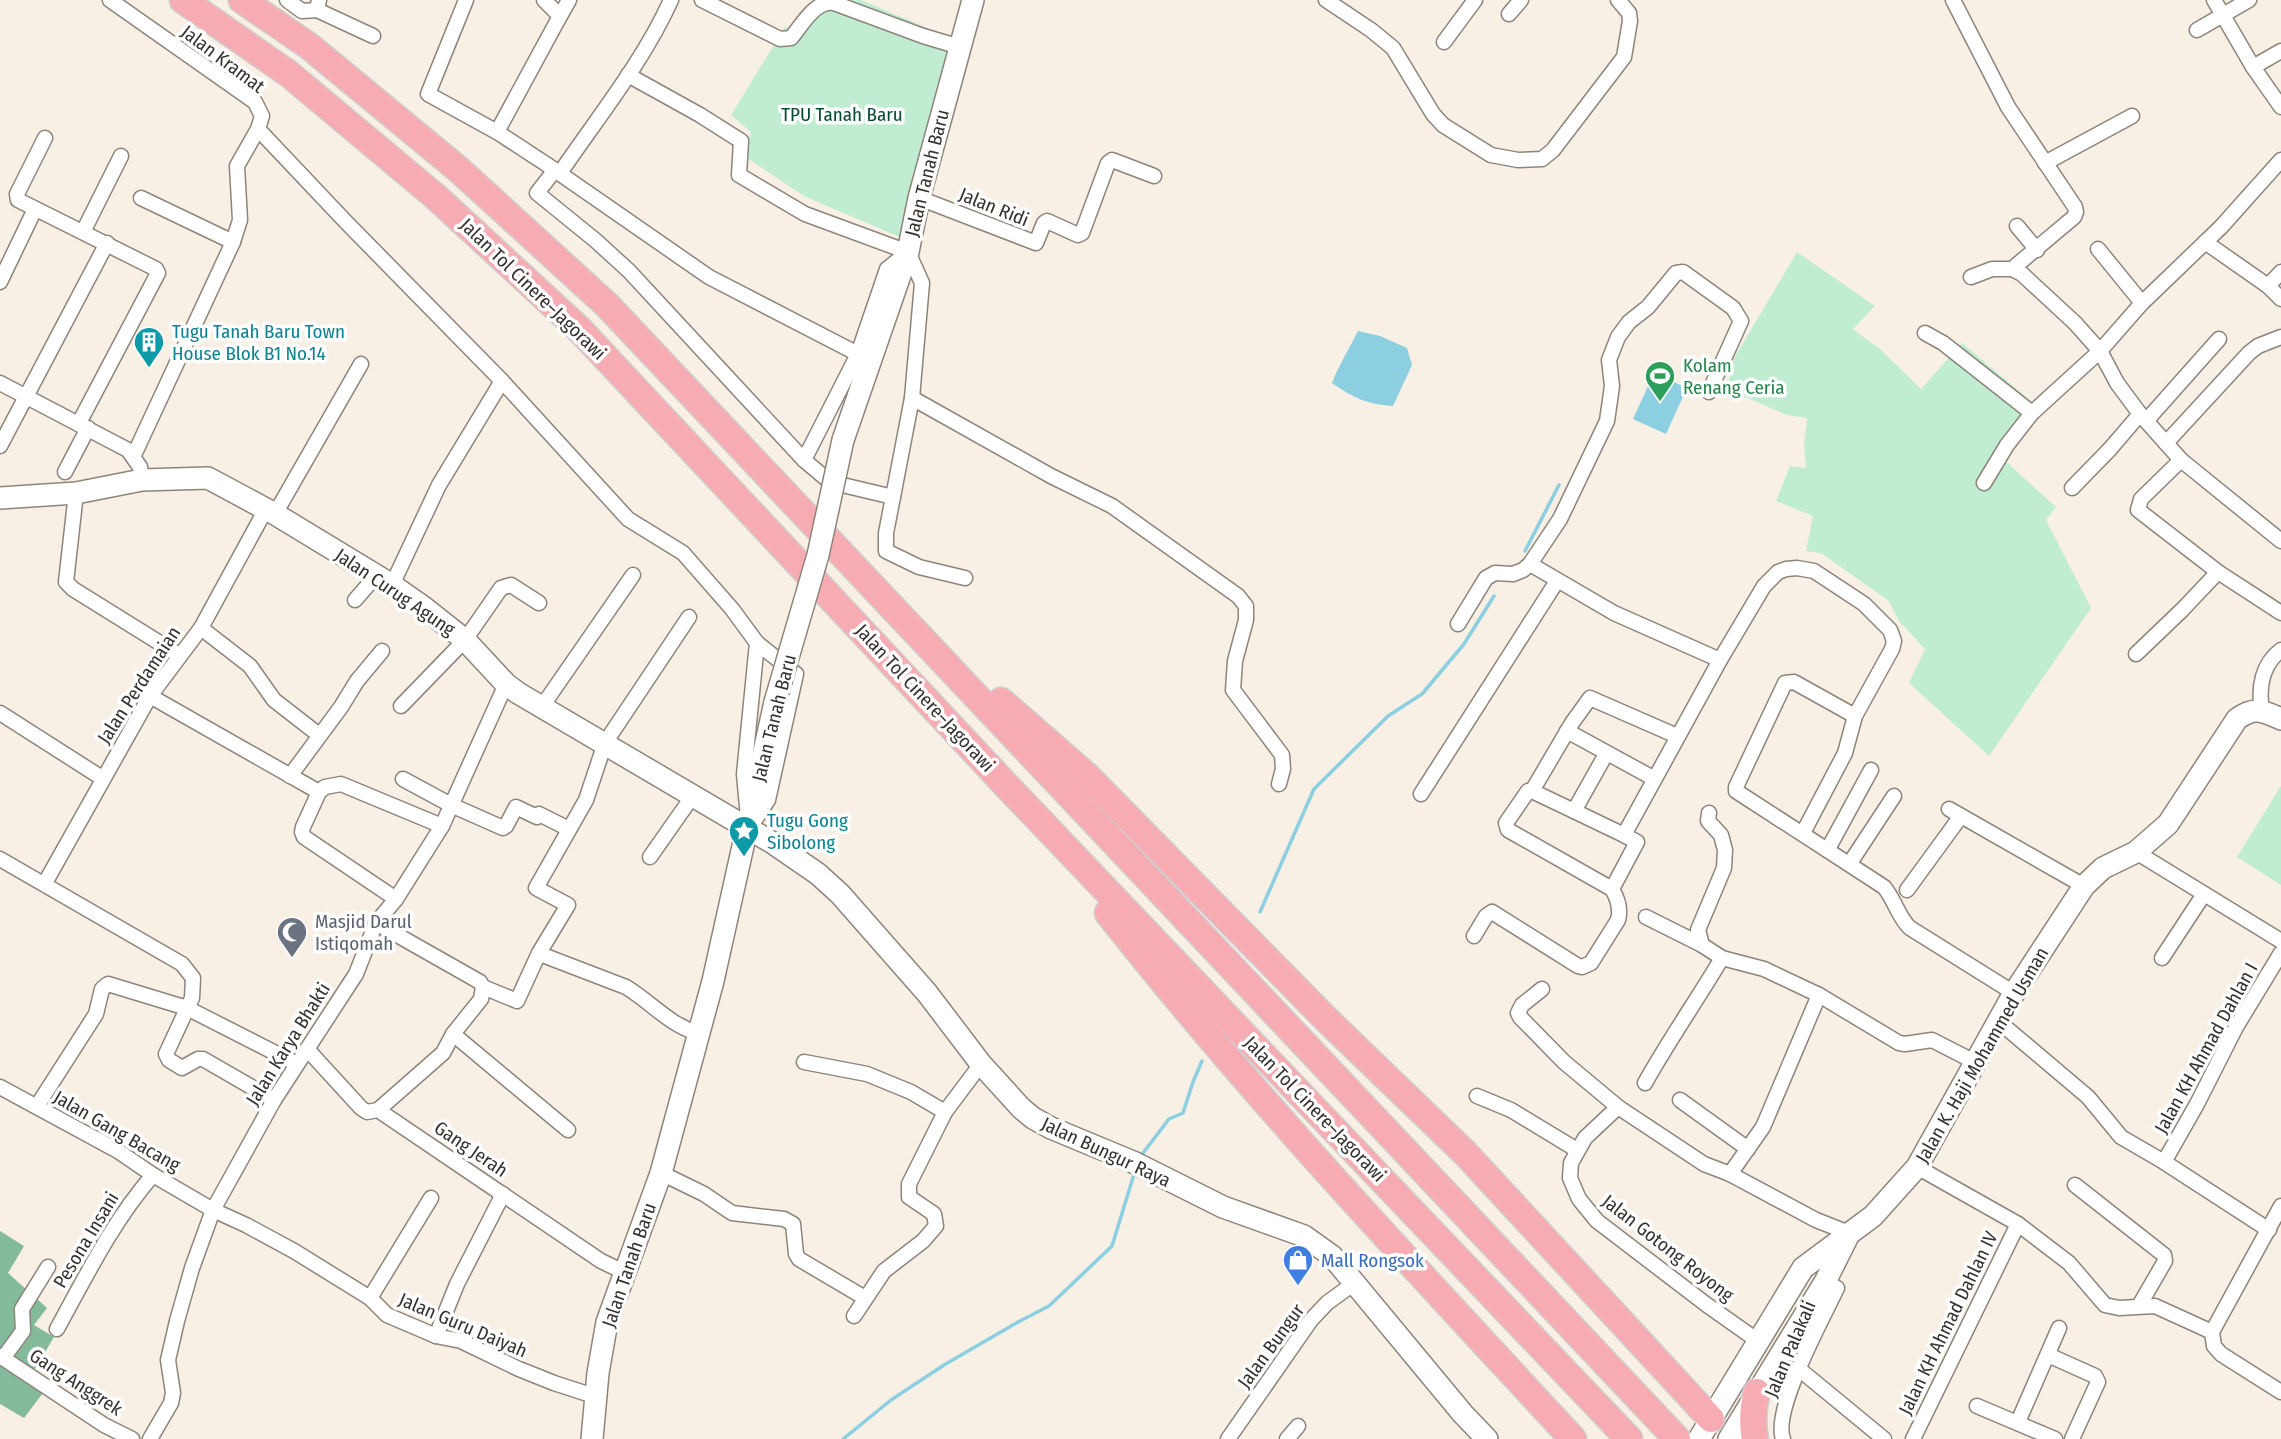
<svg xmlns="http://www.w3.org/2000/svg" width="2281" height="1439" viewBox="0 0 2281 1439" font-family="'Fira Sans Condensed',sans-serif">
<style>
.green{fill:#c0ecd2}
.forest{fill:#83ba9c}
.water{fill:#8bcfe1}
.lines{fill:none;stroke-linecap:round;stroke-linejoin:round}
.stream{stroke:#8bcfe1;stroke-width:3.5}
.street-casing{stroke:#8d857c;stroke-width:17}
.secondary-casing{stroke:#8d857c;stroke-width:24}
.highway-casing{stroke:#cfcecd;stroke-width:29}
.street{stroke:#fff;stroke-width:14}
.secondary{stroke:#fff;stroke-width:21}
.highway{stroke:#f7acb3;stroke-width:26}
.secondary-bridge-casing{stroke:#8d857c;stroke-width:24;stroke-linecap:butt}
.secondary-bridge{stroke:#fff;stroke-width:21}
.labels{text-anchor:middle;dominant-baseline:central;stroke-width:7;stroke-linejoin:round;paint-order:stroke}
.street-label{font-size:19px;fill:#35312e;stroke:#fefefe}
.park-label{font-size:19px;fill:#044c30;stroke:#fefefe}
.culture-label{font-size:19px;fill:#0d838f;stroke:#fefefe;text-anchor:start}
.leisure-label{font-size:19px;fill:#27864d;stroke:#fefefe;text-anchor:start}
.worship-label{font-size:19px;fill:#5b616d;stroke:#fefefe;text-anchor:start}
.shop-label{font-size:19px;fill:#366cbe;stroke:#fefefe;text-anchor:start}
</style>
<rect width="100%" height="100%" fill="#f8efe5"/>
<g class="green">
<path d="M 831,0 L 861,0 L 956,40 L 904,239 L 804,196 L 744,156 L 751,132 L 731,115 L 785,27 L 800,35 Z"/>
<path d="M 1797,252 L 1875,306 L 1853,329 L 1881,350 L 1921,389 L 1962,343 L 2038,407 L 2001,457 L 2056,507 L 2046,520 L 2091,608 L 1989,756 L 1909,683 L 1925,649 L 1899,621 L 1889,601 L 1821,553 L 1806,551 L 1813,516 L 1776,501 L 1790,466 L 1806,468 L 1804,444 L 1807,418 L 1787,415 L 1727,389 L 1733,360 Z"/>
<path d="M 2281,786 L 2281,885 L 2237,857 Z"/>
</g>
<path class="forest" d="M 0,1231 L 24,1246 L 8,1273 L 47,1308 L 34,1325 L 54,1337 L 32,1374 L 49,1385 L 24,1418 L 0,1404 Z"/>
<g class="water">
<path d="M 1358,331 L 1380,336 L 1407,348 L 1412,365 L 1393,406 C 1366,404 1354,398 1332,383 C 1339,365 1349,349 1358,331 Z"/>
<path d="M 1654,373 L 1687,388 L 1666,434 L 1633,419 Z"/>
</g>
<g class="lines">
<g class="stream">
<path d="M 1525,551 L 1559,485"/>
<path d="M 1260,912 L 1314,789 L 1388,716 L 1422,694 L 1464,644 L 1494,596"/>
<path d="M 1140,1157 L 1169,1119 L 1183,1113 L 1193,1082 L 1202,1061"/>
<path d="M 843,1439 L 891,1400 L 944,1365 L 1018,1322 L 1049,1306 L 1112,1246 L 1135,1171"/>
</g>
<g class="street-casing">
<g id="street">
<path d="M 110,0 L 255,102 L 262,116 L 258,129 L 237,166 L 240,220 L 233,242 L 134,455"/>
<path d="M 287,0 L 302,11 L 317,10 L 319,0"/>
<path d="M 466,0 L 428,94 L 497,132 L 546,164 L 709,277 L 858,354"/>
<path d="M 702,0 L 780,39 L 791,38 C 802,25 815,0 834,3 L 923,36 L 960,47"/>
<path d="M 1326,0 L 1371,30 L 1393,48 L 1433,114 L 1443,125 L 1491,155 L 1518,160 L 1542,159 L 1553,150 L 1624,57 L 1630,21 L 1629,13 L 1618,0"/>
<path d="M 1953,0 L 2008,107 L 2075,207 L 2076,212 L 2074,217 L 2012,269 L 1992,269 L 1971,277"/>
<path d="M 2214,0 L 2253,67 L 2281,107"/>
<path d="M 317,10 L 373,36"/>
<path d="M 1509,14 L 1521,0"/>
<path d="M 560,16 L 569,0"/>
<path d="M 2197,30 L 2249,0"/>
<path d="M 1444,42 L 1475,0"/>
<path d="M 2253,67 L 2281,51"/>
<path d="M 258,129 L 345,221 L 502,381 L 628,519 L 683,553 L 732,609 L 757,643 L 796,674 L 768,800 L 753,823"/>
<path d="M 497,132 L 560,16 L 544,0"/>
<path d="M 45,138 L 17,194 L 18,200 L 156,269 L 158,273 L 79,423"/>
<path d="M 2045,163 L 2132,116"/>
<path d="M 555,170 L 537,193 L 595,240 L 629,271 L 804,460 L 830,482 L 893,497 L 912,398 L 922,283 L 908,252 L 805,214 L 739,175 L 741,141 L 700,115 L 628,75"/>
<path d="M 560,173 C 598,117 643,62 671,0"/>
<path d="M 141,198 L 233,242"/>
<path d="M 919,198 L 1036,243 L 1044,223 L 1047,221 L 1078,235 L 1082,233 L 1108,163 L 1112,160 L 1154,176"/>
<path d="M 2017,226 L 2037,250"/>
<path d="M 83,232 L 121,156"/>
<path d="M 2205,242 L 2268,286 L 2281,299"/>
<path d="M 2098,249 L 2142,303"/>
<path d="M 2012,269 L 2022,274 L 2075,323 L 2100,351 L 2117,383 L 2140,414 L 2181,460 L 2281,541"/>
<path d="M 0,282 L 35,209"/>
<path d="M 2268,286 L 2281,272"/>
<path d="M 1925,333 L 1943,343 L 2032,413"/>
<path d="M 0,383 L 128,450 L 140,467 L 142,480"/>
<path d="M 912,398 L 1051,476 L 1112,506 L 1238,596 L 1246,606 L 1246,620 L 1235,661 L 1233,690 L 1282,755 L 1283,769 L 1279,784"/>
<path d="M 2146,421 L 2219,339"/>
<path d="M 2166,443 L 2249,353 L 2258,346 L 2281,337"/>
<path d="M 0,446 L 107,243"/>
<path d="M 804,460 L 858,354 L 887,269 L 907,253"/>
<path d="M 2181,460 L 2141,499 L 2138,510 L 2218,572 L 2281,613"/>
<path d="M 65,472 L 88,428"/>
<path d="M 1984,483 L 2007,445 L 2032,413 L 2100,351 L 2142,303 L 2221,227 L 2281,160"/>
<path d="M 2072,488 L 2110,449 L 2140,414"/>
<path d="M 76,493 L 66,582 L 73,589 L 179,655"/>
<path d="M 893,497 L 886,533 L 886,551 L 919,567 L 965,578"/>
<path d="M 275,514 L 361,364"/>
<path d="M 1530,564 L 1614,613 L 1720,660"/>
<path d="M 392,585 L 439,485 L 502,381"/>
<path d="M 355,600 L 376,576"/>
<path d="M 1458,624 L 1486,578 L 1495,573 L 1513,574 L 1523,570 L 1530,564 L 1560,519 L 1607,421 L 1612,386 L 1609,360 L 1618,337 L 1629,322 L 1648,307 L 1676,273 L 1683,272 L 1733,308 L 1741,321 L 1709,392"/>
<path d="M 201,628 L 250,666 L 274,700 L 319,735"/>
<path d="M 2136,654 L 2182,610 L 2218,572"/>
<path d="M 150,696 L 319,792"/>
<path d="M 401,706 L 465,640 L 501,588 L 511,585 L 539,603"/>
<path d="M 541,708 L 633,575"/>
<path d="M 2262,710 C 2258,688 2262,664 2281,650"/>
<path d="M 0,713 L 102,778"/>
<path d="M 1855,716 L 1794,682 L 1785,683 L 1736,787 L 1736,791 L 1884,887 C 1895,900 1898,917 1910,928 L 2014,993"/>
<path d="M 1567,731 L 1653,778"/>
<path d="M 1606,754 L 1574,811 L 1532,791 L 1528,791 L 1506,823 L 1508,830 L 1612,889"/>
<path d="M 290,776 L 341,707 L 357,681 L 382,651"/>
<path d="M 403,779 L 451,805 L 503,828 L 506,826 L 516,807 L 537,817 L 539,814 L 569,829"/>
<path d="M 1532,791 L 1572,723 L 1590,698 L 1677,736"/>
<path d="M 1421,794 L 1557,581"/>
<path d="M 747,807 L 744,774 L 757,643"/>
<path d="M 1949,809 L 2084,886"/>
<path d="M 1574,811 L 1624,835"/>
<path d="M 1709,813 L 1708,821 L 1721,835 L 1725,850 L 1724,868 L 1698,930 L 1702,945 L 1722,958 L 1764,969 L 1819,995 L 1899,1043 L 1905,1044 L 1932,1040 L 1975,1062"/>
<path d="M 1828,849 L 1871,770"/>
<path d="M 2136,852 L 2281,941"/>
<path d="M 650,857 L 692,797"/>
<path d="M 0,859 L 182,964 L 193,978 L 192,998 L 166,1054 L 169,1060 L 182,1068 L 198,1059 L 203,1059 L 274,1100"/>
<path d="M 1850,863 L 1894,796"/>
<path d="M 45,883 L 150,696 L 201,628 L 266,509"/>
<path d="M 1907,890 L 1961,816"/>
<path d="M 396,899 L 304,837 L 302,832 L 303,827 L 319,792 L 325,787 L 341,784 L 442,826"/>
<path d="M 1646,917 L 1702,945"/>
<path d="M 376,923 L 480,982 L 483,987 L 481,999 L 453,1034 L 443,1053 L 378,1110"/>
<path d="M 1474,936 L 1486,916 L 1492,912 L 1578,966 L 1582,967 L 1591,963 L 1618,920 C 1621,909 1618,899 1612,889 L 1637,842 L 1624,835 L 1720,660 L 1764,586 L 1778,572 L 1786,569 L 1797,568 L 1814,571 L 1864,604 L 1890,630 L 1894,641 L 1892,649 L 1855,716 L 1845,753 L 1803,833"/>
<path d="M 540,954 L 626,987 C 651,1002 669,1025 698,1033"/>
<path d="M 2162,958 L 2204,894"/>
<path d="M 483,987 L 517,1001 L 539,953 L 568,905 L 536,888 L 586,800 L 605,743 L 689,617"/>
<path d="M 1542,989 L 1522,1005 L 1518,1013 L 1520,1017 L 1564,1062 L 1618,1107 L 1704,1164 L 1730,1174 L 1816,1220 L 1849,1233"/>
<path d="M 1998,1021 L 2088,1097 L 2121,1137 L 2164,1162 L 2269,1230"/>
<path d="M 453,1034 L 568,1130"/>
<path d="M 307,1049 L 361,1108 L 367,1112 L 378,1110 L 601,1261 L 626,1273"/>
<path d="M 804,1062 L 867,1074 L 911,1092 L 945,1112"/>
<path d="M 1645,1083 C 1669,1040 1697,1000 1722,958"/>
<path d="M 0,1087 L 118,1151 L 153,1175 L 213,1210 L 246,1225 L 294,1251 L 370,1298 L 387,1315 L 436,1336 L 461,1341 L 519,1369 L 554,1383 L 597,1397"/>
<path d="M 1477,1096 L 1511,1110 L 1577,1150"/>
<path d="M 1680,1100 L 1748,1149"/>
<path d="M 37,1106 L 96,1014 L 102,989 L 108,984 L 187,1008 L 297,1064"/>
<path d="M 1618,1107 L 1585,1138 L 1571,1163 L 1570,1178 L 1579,1199 L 1597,1221 L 1707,1305 L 1758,1341"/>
<path d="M 2164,1162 L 2197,1104 L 2236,1027 L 2281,953"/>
<path d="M 1917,1167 L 2018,1224 L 2069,1263 L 2105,1305 L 2119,1308 L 2155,1306 L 2212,1332"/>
<path d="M 661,1173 L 704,1194 L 732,1213 L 784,1219 L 793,1224 L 796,1254 L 799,1259 L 865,1298"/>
<path d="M 1730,1174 L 1763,1127 L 1819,995"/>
<path d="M 2075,1185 L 2164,1255 L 2165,1261 L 2139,1306"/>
<path d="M 2281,1206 L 2212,1332 L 2214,1346 L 2221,1354 L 2281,1392"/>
<path d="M 370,1298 L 431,1198"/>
<path d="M 854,1316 L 884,1271 L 923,1241 L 936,1226 L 934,1214 L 909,1197 L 909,1184 L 945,1112 L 981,1064"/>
<path d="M 57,1329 C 86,1276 113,1221 153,1175"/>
<path d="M 436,1336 L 457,1284 L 503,1194"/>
<path d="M 2048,1355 L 2095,1376 L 2098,1382 L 2072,1439"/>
<path d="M 0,1356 L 104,1425 L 132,1439"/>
<path d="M 3,1358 L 23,1331 L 22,1309 L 48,1267"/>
<path d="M 1799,1369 L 1884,1439"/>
<path d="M 1977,1406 L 2055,1439"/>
<path d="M 2018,1422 L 2059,1328"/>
<path d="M 150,1439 L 171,1403 L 173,1393 L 168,1360 L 177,1321 L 192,1268 L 213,1210 L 274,1100 L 356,974 L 376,923 L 396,899 L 442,826 L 506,684"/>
<path d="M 1228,1439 L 1311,1320 L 1327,1303 L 1353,1284"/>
<path d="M 1287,1439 L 1298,1426"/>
<path d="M 1783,1439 C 1772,1410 1823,1318 1837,1288 L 1825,1282"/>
<path d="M 1913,1439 L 2018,1224"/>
</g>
</g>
<g class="secondary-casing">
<g id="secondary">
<path d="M 843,440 L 908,252 L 919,198 L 973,0"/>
<path d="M 0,498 L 76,493 L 142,480 L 208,478 L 275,514 L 392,585 L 422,606 L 465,640 L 506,684 L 518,693 L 773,843 L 818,874 L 840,894 L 927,993 L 981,1064 L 1021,1108 L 1033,1118 L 1051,1128 L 1133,1162 L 1223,1207 L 1304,1236 L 1332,1256 L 1463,1414 L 1487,1439"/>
<path d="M 592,1439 L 598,1373 L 607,1322 L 661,1173 L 713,981 L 775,702"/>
<path d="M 1699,1439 L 1803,1268 L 1873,1216 L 1917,1167 L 2014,993 L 2084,886 L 2103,868 L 2136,852 L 2168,824 L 2237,719 C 2255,706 2263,711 2281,719"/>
<path d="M 1729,1439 L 1825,1282 L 1847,1238"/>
</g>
</g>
<g class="highway-casing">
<g id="highway">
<path d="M 183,0 L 289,74 L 436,197 L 579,329 L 1005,784 L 1629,1439"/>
<path d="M 242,0 L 309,46 L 458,169 L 607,305 L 1677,1439"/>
<path d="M 1001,701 L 1087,776 L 1326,1019 L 1466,1154 L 1711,1419"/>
<path d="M 1108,913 C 1253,1097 1414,1267 1573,1439"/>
<path d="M 1755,1439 C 1752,1424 1753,1407 1757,1392"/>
</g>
</g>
<use href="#street" class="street"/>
<use href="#secondary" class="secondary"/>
<use href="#highway" class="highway"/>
<g class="secondary-bridge-casing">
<path id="secondary-bridge" d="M 775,702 L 818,555 L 843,440"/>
</g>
<use href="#secondary-bridge" class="secondary-bridge"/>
</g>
<defs>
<g id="building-pin" transform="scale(1.575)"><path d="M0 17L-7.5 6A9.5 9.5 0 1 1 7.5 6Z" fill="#0f9aa8" stroke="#fefefe"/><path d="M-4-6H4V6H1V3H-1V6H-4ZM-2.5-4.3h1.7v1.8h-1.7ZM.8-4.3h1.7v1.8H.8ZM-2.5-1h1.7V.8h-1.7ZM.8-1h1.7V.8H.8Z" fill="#fff"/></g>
<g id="stadium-pin" transform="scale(1.575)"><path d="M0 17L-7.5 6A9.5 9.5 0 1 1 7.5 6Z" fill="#2e9e5b" stroke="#fefefe"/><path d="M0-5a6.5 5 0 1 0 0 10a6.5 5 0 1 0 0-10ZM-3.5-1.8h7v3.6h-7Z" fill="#fff"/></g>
<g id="sight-pin" transform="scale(1.575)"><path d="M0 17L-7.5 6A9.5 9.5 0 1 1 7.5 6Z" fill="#0f9aa8" stroke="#fefefe"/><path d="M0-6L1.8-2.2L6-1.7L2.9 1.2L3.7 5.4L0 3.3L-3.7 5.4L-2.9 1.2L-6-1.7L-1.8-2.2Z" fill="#fff"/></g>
<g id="mosque-pin" transform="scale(1.575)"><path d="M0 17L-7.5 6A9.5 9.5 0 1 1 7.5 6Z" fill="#6b7280" stroke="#fefefe"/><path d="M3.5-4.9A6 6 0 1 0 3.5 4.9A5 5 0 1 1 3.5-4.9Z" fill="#fff"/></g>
<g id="shop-pin" transform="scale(1.575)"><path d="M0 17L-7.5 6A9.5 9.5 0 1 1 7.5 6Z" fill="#3f7fe0" stroke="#fefefe"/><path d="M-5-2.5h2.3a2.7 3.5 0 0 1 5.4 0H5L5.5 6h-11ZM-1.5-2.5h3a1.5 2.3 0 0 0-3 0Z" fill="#fff"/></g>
</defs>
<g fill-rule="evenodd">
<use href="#building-pin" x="149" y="342"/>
<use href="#stadium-pin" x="1660" y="376"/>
<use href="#sight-pin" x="744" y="831"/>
<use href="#mosque-pin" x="292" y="932"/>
<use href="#shop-pin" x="1298" y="1260"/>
</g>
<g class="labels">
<g class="street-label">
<text transform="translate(223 59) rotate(37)">Jalan Kramat</text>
<text transform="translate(927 173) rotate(-76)">Jalan Tanah Baru</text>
<text transform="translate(994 207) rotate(22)">Jalan Ridi</text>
<text transform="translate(533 289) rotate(44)">Jalan Tol Cinere–Jagorawi</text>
<text transform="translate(395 592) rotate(34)">Jalan Curug Agung</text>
<text transform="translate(139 685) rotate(-57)">Jalan Perdamaian</text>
<text transform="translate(925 698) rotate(47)">Jalan Tol Cinere–Jagorawi</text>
<text transform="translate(774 718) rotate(-76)">Jalan Tanah Baru</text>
<text transform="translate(288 1044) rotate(-58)">Jalan Karya Bhakti</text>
<text transform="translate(2206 1048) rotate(-61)">Jalan KH Ahmad Dahlan I</text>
<text transform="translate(1982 1055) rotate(-60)">Jalan K. Haji Mohammed Usman</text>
<text transform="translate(1315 1109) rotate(46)">Jalan Tol Cinere–Jagorawi</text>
<text transform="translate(117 1131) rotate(30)">Jalan Gang Bacang</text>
<text transform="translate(471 1149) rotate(34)">Gang Jerah</text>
<text transform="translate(1106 1152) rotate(25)">Jalan Bungur Raya</text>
<text transform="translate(86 1240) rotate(-59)">Pesona Insani</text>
<text transform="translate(1668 1248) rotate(38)">Jalan Gotong Royong</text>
<text transform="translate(629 1265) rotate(-71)">Jalan Tanah Baru</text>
<text transform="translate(1948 1323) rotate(-64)">Jalan KH Ahmad Dahlan IV</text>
<text transform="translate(463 1325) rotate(23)">Jalan Guru Daiyah</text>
<text transform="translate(1271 1346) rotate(-54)">Jalan Bungur</text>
<text transform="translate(1790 1349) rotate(-67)">Jalan Palakali</text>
<text transform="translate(76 1382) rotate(33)">Gang Anggrek</text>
</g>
<g class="park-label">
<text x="842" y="114">TPU Tanah Baru</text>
</g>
<g class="culture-label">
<text x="172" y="331">Tugu Tanah Baru Town<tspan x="172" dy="22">House Blok B1 No.14</tspan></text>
<text x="767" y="820">Tugu Gong<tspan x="767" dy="22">Sibolong</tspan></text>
</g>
<g class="leisure-label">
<text x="1683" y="365">Kolam<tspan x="1683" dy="22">Renang Ceria</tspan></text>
</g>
<g class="worship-label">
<text x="315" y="921">Masjid Darul<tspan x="315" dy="22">Istiqomah</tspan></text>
</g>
<g class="shop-label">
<text x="1321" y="1260">Mall Rongsok</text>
</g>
</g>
</svg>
